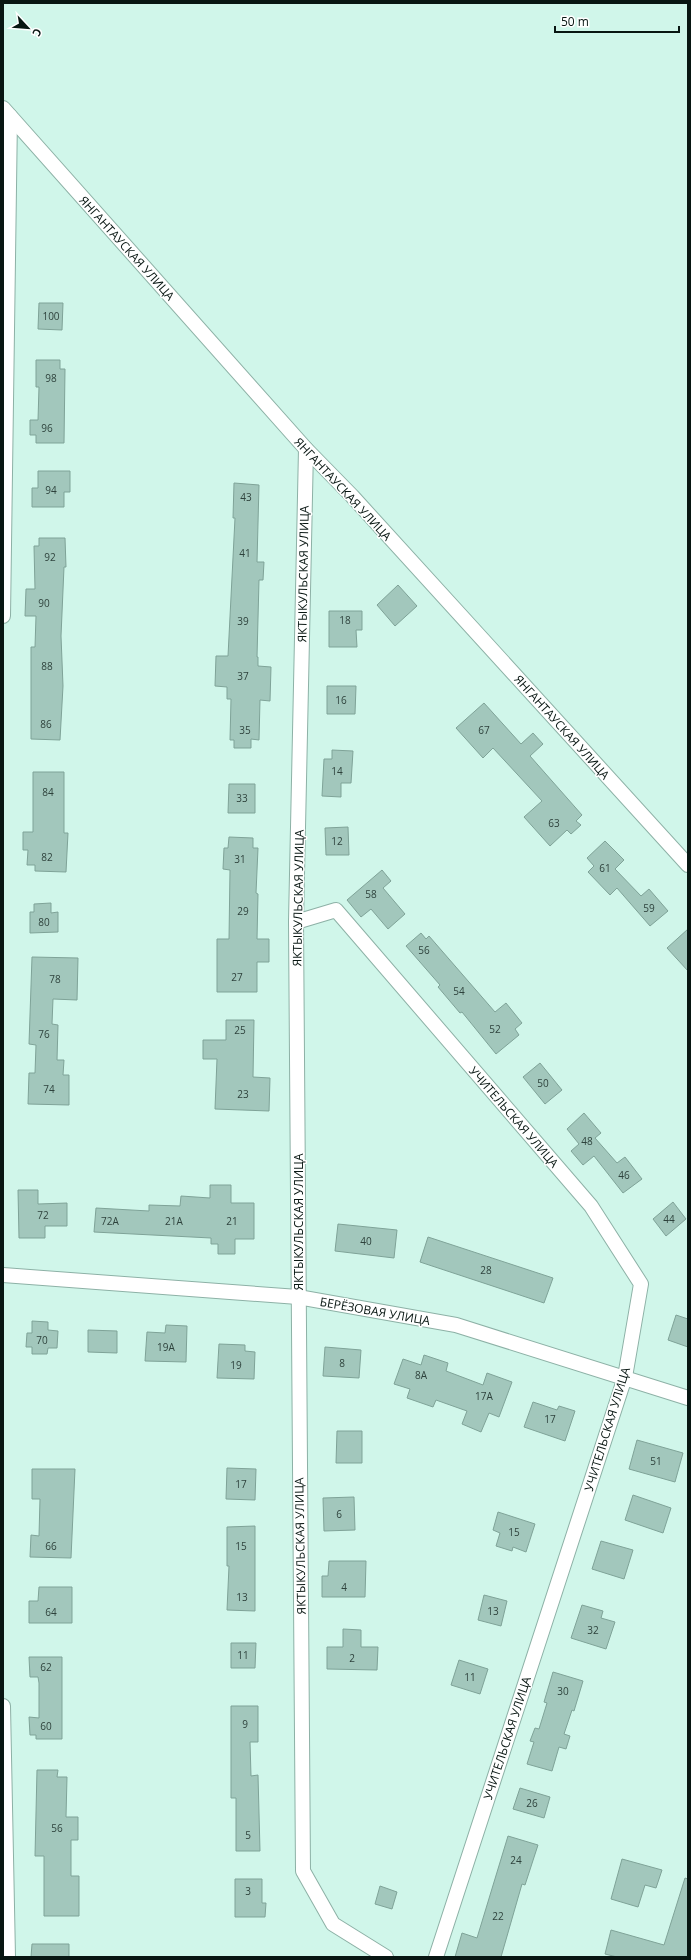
<svg xmlns="http://www.w3.org/2000/svg" width="691" height="1960" viewBox="0 0 691 1960" font-family="'Open Sans',sans-serif">
<style>
.building{fill:#a2c7bc;stroke:#7fa398}
.lines{fill:none;stroke-linecap:round;stroke-linejoin:round}
.minor-casing{stroke:#8db1a6;stroke-width:16}
.minor{stroke:#fff;stroke-width:14}
.labels{text-anchor:middle;dominant-baseline:central;stroke-width:3;stroke-linejoin:round;paint-order:stroke}
.number-label{font-size:10px;fill:#2e423c}
.street-label{font-size:12px;fill:#081612;stroke:#fff}
</style>
<rect width="100%" height="100%" fill="#d0f6ea"/>
<g class="building">
<path d="M 39,303 L 63,303 L 62,330 L 38,329 Z"/>
<path d="M 36,360 L 60,360 L 60,369 L 65,369 L 64,443 L 36,443 L 36,435 L 30,435 L 30,420 L 38,420 L 39,387 L 36,387 Z"/>
<path d="M 38,471 L 70,471 L 70,492 L 64,492 L 64,507 L 32,507 L 32,488 L 38,488 Z"/>
<path d="M 234,483 L 259,485 L 257,562 L 264,562 L 263,580 L 259,580 L 257,657 L 258,657 L 258,666 L 271,667 L 270,701 L 260,700 L 259,740 L 251,739 L 251,748 L 234,748 L 234,740 L 230,740 L 231,699 L 227,699 L 227,687 L 215,686 L 216,656 L 228,656 L 235,518 L 233,518 Z"/>
<path d="M 39,538 L 65,538 L 66,567 L 64,567 L 61,636 L 63,686 L 60,740 L 31,739 L 31,647 L 35,647 L 36,616 L 25,616 L 26,589 L 35,589 L 34,546 L 39,546 Z"/>
<path d="M 398,585 L 417,606 L 395,626 L 377,605 Z"/>
<path d="M 329,611 L 362,611 L 362,630 L 356,630 L 357,647 L 329,647 Z"/>
<path d="M 327,686 L 356,686 L 355,714 L 327,714 Z"/>
<path d="M 484,703 L 521,744 L 533,733 L 543,744 L 530,756 L 582,815 L 576,821 L 581,825 L 571,834 L 567,830 L 550,846 L 524,817 L 542,801 L 493,748 L 483,758 L 456,728 Z"/>
<path d="M 332,750 L 353,751 L 351,783 L 341,783 L 341,797 L 322,796 L 324,759 L 332,759 Z"/>
<path d="M 33,772 L 64,772 L 64,833 L 68,833 L 66,872 L 35,871 L 35,865 L 27,865 L 28,850 L 23,850 L 23,832 L 33,832 Z"/>
<path d="M 229,784 L 255,784 L 255,813 L 228,813 Z"/>
<path d="M 348,827 L 349,855 L 326,855 L 325,828 Z"/>
<path d="M 229,837 L 253,838 L 253,848 L 258,848 L 256,893 L 258,894 L 257,939 L 269,939 L 269,962 L 257,962 L 257,992 L 217,992 L 217,939 L 229,939 L 230,870 L 223,869 L 224,848 L 228,848 Z"/>
<path d="M 605,841 L 624,860 L 615,869 L 641,896 L 649,889 L 668,911 L 650,926 L 617,888 L 610,895 L 588,872 L 594,866 L 587,858 Z"/>
<path d="M 382,870 L 391,881 L 383,888 L 405,914 L 388,929 L 371,909 L 361,917 L 347,900 Z"/>
<path d="M 51,903 L 51,913 L 58,912 L 58,932 L 30,933 L 30,912 L 34,912 L 34,904 Z"/>
<path d="M 688,929 L 688,971 L 667,948 Z"/>
<path d="M 421,933 L 426,939 L 429,936 L 495,1012 L 506,1003 L 522,1023 L 515,1029 L 519,1035 L 496,1054 L 462,1012 L 460,1013 L 438,987 L 440,985 L 406,946 Z"/>
<path d="M 32,957 L 78,958 L 77,1000 L 53,999 L 52,1024 L 58,1025 L 57,1060 L 64,1060 L 63,1075 L 69,1075 L 69,1105 L 28,1104 L 29,1073 L 35,1073 L 36,1045 L 29,1044 Z"/>
<path d="M 226,1020 L 254,1020 L 253,1077 L 270,1078 L 269,1111 L 215,1109 L 217,1059 L 203,1059 L 203,1040 L 226,1040 Z"/>
<path d="M 540,1063 L 562,1090 L 545,1104 L 523,1077 Z"/>
<path d="M 584,1113 L 601,1133 L 595,1138 L 617,1163 L 625,1157 L 642,1179 L 623,1193 L 594,1156 L 583,1165 L 571,1151 L 579,1144 L 567,1129 Z"/>
<path d="M 210,1185 L 231,1185 L 231,1203 L 254,1203 L 254,1239 L 235,1239 L 235,1254 L 218,1254 L 218,1244 L 211,1244 L 211,1238 L 94,1232 L 96,1208 L 149,1211 L 149,1205 L 180,1206 L 181,1196 L 210,1198 Z"/>
<path d="M 18,1190 L 38,1190 L 38,1204 L 67,1203 L 67,1226 L 45,1226 L 45,1238 L 19,1238 Z"/>
<path d="M 673,1202 L 686,1219 L 666,1236 L 653,1219 Z"/>
<path d="M 338,1224 L 397,1230 L 394,1258 L 335,1251 Z"/>
<path d="M 428,1237 L 553,1278 L 544,1303 L 420,1262 Z"/>
<path d="M 676,1315 L 688,1319 L 688,1347 L 668,1340 Z"/>
<path d="M 32,1321 L 48,1322 L 48,1330 L 58,1331 L 57,1348 L 48,1348 L 47,1354 L 32,1354 L 32,1347 L 26,1347 L 27,1333 L 32,1333 Z"/>
<path d="M 166,1325 L 187,1326 L 186,1362 L 145,1361 L 147,1332 L 165,1333 Z"/>
<path d="M 88,1330 L 117,1331 L 117,1353 L 88,1352 Z"/>
<path d="M 219,1344 L 245,1345 L 245,1351 L 255,1352 L 254,1379 L 217,1378 Z"/>
<path d="M 325,1347 L 361,1350 L 359,1378 L 323,1376 Z"/>
<path d="M 424,1355 L 448,1363 L 446,1371 L 483,1385 L 487,1373 L 512,1382 L 499,1417 L 489,1413 L 481,1432 L 462,1424 L 467,1411 L 436,1400 L 433,1407 L 407,1398 L 410,1389 L 394,1384 L 403,1359 L 421,1365 Z"/>
<path d="M 533,1402 L 557,1410 L 559,1406 L 575,1411 L 565,1441 L 524,1427 Z"/>
<path d="M 337,1431 L 362,1431 L 362,1463 L 336,1463 Z"/>
<path d="M 637,1440 L 683,1453 L 675,1482 L 629,1469 Z"/>
<path d="M 227,1468 L 256,1469 L 255,1500 L 226,1499 Z"/>
<path d="M 32,1469 L 75,1469 L 71,1558 L 30,1557 L 31,1535 L 39,1536 L 40,1499 L 32,1499 Z"/>
<path d="M 633,1495 L 671,1508 L 663,1533 L 625,1520 Z"/>
<path d="M 354,1497 L 355,1530 L 324,1531 L 323,1498 Z"/>
<path d="M 498,1512 L 535,1524 L 526,1552 L 513,1547 L 512,1551 L 496,1546 L 500,1533 L 493,1530 Z"/>
<path d="M 255,1526 L 255,1611 L 227,1610 L 229,1566 L 227,1566 L 227,1527 Z"/>
<path d="M 601,1541 L 633,1550 L 624,1579 L 592,1569 Z"/>
<path d="M 329,1561 L 366,1561 L 365,1597 L 322,1597 L 322,1576 L 328,1576 Z"/>
<path d="M 39,1587 L 72,1587 L 72,1623 L 29,1623 L 29,1601 L 38,1601 Z"/>
<path d="M 484,1595 L 507,1601 L 501,1626 L 478,1620 Z"/>
<path d="M 582,1605 L 603,1611 L 601,1618 L 615,1622 L 606,1649 L 571,1638 Z"/>
<path d="M 343,1629 L 361,1630 L 361,1647 L 378,1647 L 377,1670 L 327,1669 L 327,1647 L 343,1647 Z"/>
<path d="M 231,1643 L 256,1643 L 255,1668 L 231,1668 Z"/>
<path d="M 29,1657 L 62,1657 L 62,1739 L 36,1739 L 36,1735 L 30,1735 L 29,1717 L 39,1718 L 39,1683 L 38,1677 L 30,1677 Z"/>
<path d="M 459,1660 L 488,1669 L 480,1694 L 451,1685 Z"/>
<path d="M 553,1672 L 583,1681 L 574,1711 L 572,1710 L 564,1734 L 570,1736 L 566,1749 L 559,1747 L 552,1771 L 527,1764 L 534,1742 L 530,1741 L 535,1728 L 539,1729 L 547,1703 L 544,1702 Z"/>
<path d="M 231,1706 L 258,1706 L 258,1742 L 250,1742 L 251,1776 L 258,1775 L 260,1851 L 236,1851 L 236,1798 L 231,1798 Z"/>
<path d="M 37,1770 L 58,1770 L 57,1777 L 67,1777 L 66,1817 L 78,1817 L 78,1840 L 71,1840 L 71,1876 L 79,1876 L 79,1916 L 44,1916 L 44,1856 L 35,1856 Z"/>
<path d="M 520,1788 L 550,1797 L 544,1818 L 513,1809 Z"/>
<path d="M 508,1836 L 538,1845 L 525,1885 L 522,1884 L 501,1957 L 455,1957 L 462,1933 L 477,1938 Z"/>
<path d="M 622,1859 L 662,1870 L 656,1888 L 645,1885 L 638,1907 L 611,1899 Z"/>
<path d="M 685,1878 L 688,1879 L 688,1957 L 617,1957 L 605,1954 L 611,1930 L 664,1945 Z"/>
<path d="M 235,1879 L 262,1879 L 262,1903 L 266,1903 L 265,1917 L 235,1917 Z"/>
<path d="M 380,1886 L 397,1892 L 392,1909 L 375,1904 Z"/>
<path d="M 32,1944 L 69,1944 L 69,1957 L 31,1957 Z"/>
</g>
<g class="lines">
<g class="minor-casing">
<g id="minor">
<path d="M 3,108 L 306,449 L 352,496 L 688,865"/>
<path d="M 306,449 L 296,922 L 303,1871 L 333,1924 L 386,1957"/>
<path d="M 3,616 L 10,116"/>
<path d="M 296,922 L 336,910 L 591,1206 L 641,1284 L 625,1377 L 436,1957"/>
<path d="M 3,1275 L 298,1297 L 456,1325 L 688,1398"/>
<path d="M 3,1706 L 8,1957"/>
</g>
</g>
<use href="#minor" class="minor"/>
</g>
<g class="labels">
<g class="number-label">
<text x="51" y="316">100</text>
<text x="51" y="378">98</text>
<text x="47" y="428">96</text>
<text x="51" y="490">94</text>
<text x="246" y="497">43</text>
<text x="245" y="553">41</text>
<text x="50" y="557">92</text>
<text x="44" y="603">90</text>
<text x="345" y="620">18</text>
<text x="243" y="621">39</text>
<text x="47" y="666">88</text>
<text x="243" y="676">37</text>
<text x="341" y="700">16</text>
<text x="46" y="724">86</text>
<text x="245" y="730">35</text>
<text x="484" y="730">67</text>
<text x="337" y="771">14</text>
<text x="48" y="792">84</text>
<text x="242" y="798">33</text>
<text x="554" y="823">63</text>
<text x="337" y="841">12</text>
<text x="47" y="857">82</text>
<text x="240" y="859">31</text>
<text x="605" y="868">61</text>
<text x="371" y="894">58</text>
<text x="649" y="908">59</text>
<text x="243" y="911">29</text>
<text x="44" y="922">80</text>
<text x="424" y="950">56</text>
<text x="237" y="977">27</text>
<text x="55" y="979">78</text>
<text x="459" y="991">54</text>
<text x="495" y="1029">52</text>
<text x="240" y="1030">25</text>
<text x="44" y="1034">76</text>
<text x="543" y="1083">50</text>
<text x="49" y="1089">74</text>
<text x="243" y="1094">23</text>
<text x="587" y="1141">48</text>
<text x="624" y="1175">46</text>
<text x="43" y="1215">72</text>
<text x="669" y="1219">44</text>
<text x="110" y="1221">72А</text>
<text x="174" y="1221">21А</text>
<text x="232" y="1221">21</text>
<text x="366" y="1241">40</text>
<text x="486" y="1270">28</text>
<text x="42" y="1340">70</text>
<text x="166" y="1347">19А</text>
<text x="342" y="1363">8</text>
<text x="236" y="1365">19</text>
<text x="421" y="1375">8А</text>
<text x="484" y="1396">17А</text>
<text x="550" y="1419">17</text>
<text x="656" y="1461">51</text>
<text x="241" y="1484">17</text>
<text x="339" y="1514">6</text>
<text x="514" y="1532">15</text>
<text x="51" y="1546">66</text>
<text x="241" y="1546">15</text>
<text x="344" y="1587">4</text>
<text x="242" y="1597">13</text>
<text x="493" y="1611">13</text>
<text x="51" y="1612">64</text>
<text x="593" y="1630">32</text>
<text x="243" y="1655">11</text>
<text x="352" y="1658">2</text>
<text x="46" y="1667">62</text>
<text x="470" y="1677">11</text>
<text x="563" y="1691">30</text>
<text x="245" y="1724">9</text>
<text x="46" y="1726">60</text>
<text x="532" y="1803">26</text>
<text x="57" y="1828">56</text>
<text x="248" y="1835">5</text>
<text x="516" y="1860">24</text>
<text x="248" y="1891">3</text>
<text x="498" y="1916">22</text>
</g>
<g class="street-label">
<text transform="translate(127 248) rotate(48)">ЯНГАНТАУСКАЯ УЛИЦА</text>
<text transform="translate(343 489) rotate(47)">ЯНГАНТАУСКАЯ УЛИЦА</text>
<text transform="translate(303 574) rotate(-89)">ЯКТЫКУЛЬСКАЯ УЛИЦА</text>
<text transform="translate(562 727) rotate(48)">ЯНГАНТАУСКАЯ УЛИЦА</text>
<text transform="translate(298 898) rotate(-89)">ЯКТЫКУЛЬСКАЯ УЛИЦА</text>
<text transform="translate(514 1117) rotate(49)">УЧИТЕЛЬСКАЯ УЛИЦА</text>
<text transform="translate(298 1222) rotate(-90)">ЯКТЫКУЛЬСКАЯ УЛИЦА</text>
<text transform="translate(375 1311) rotate(10)">БЕРЁЗОВАЯ УЛИЦА</text>
<text transform="translate(607 1429) rotate(-73)">УЧИТЕЛЬСКАЯ УЛИЦА</text>
<text transform="translate(300 1546) rotate(-91)">ЯКТЫКУЛЬСКАЯ УЛИЦА</text>
<text transform="translate(507 1738) rotate(-72)">УЧИТЕЛЬСКАЯ УЛИЦА</text>
</g>
</g>
<rect width="691" height="1960" fill="none" stroke="#081612" stroke-width="8"/>
<g transform="translate(28 28) rotate(116)" stroke="#ffffff" stroke-width="3" paint-order="stroke">
<path d="M0-3L7 15L0 10L-7 15Z" fill="#081612"/>
<text y="-6" font-size="11" font-weight="bold" text-anchor="middle" fill="#081612">С</text>
</g>
<path d="M555 26v6h124v-6" fill="none" stroke="#081612" stroke-width="2"/>
<text x="561" y="26" font-size="12" fill="#081612" stroke="#ffffff" stroke-width="3" paint-order="stroke">50 m</text>
</svg>
